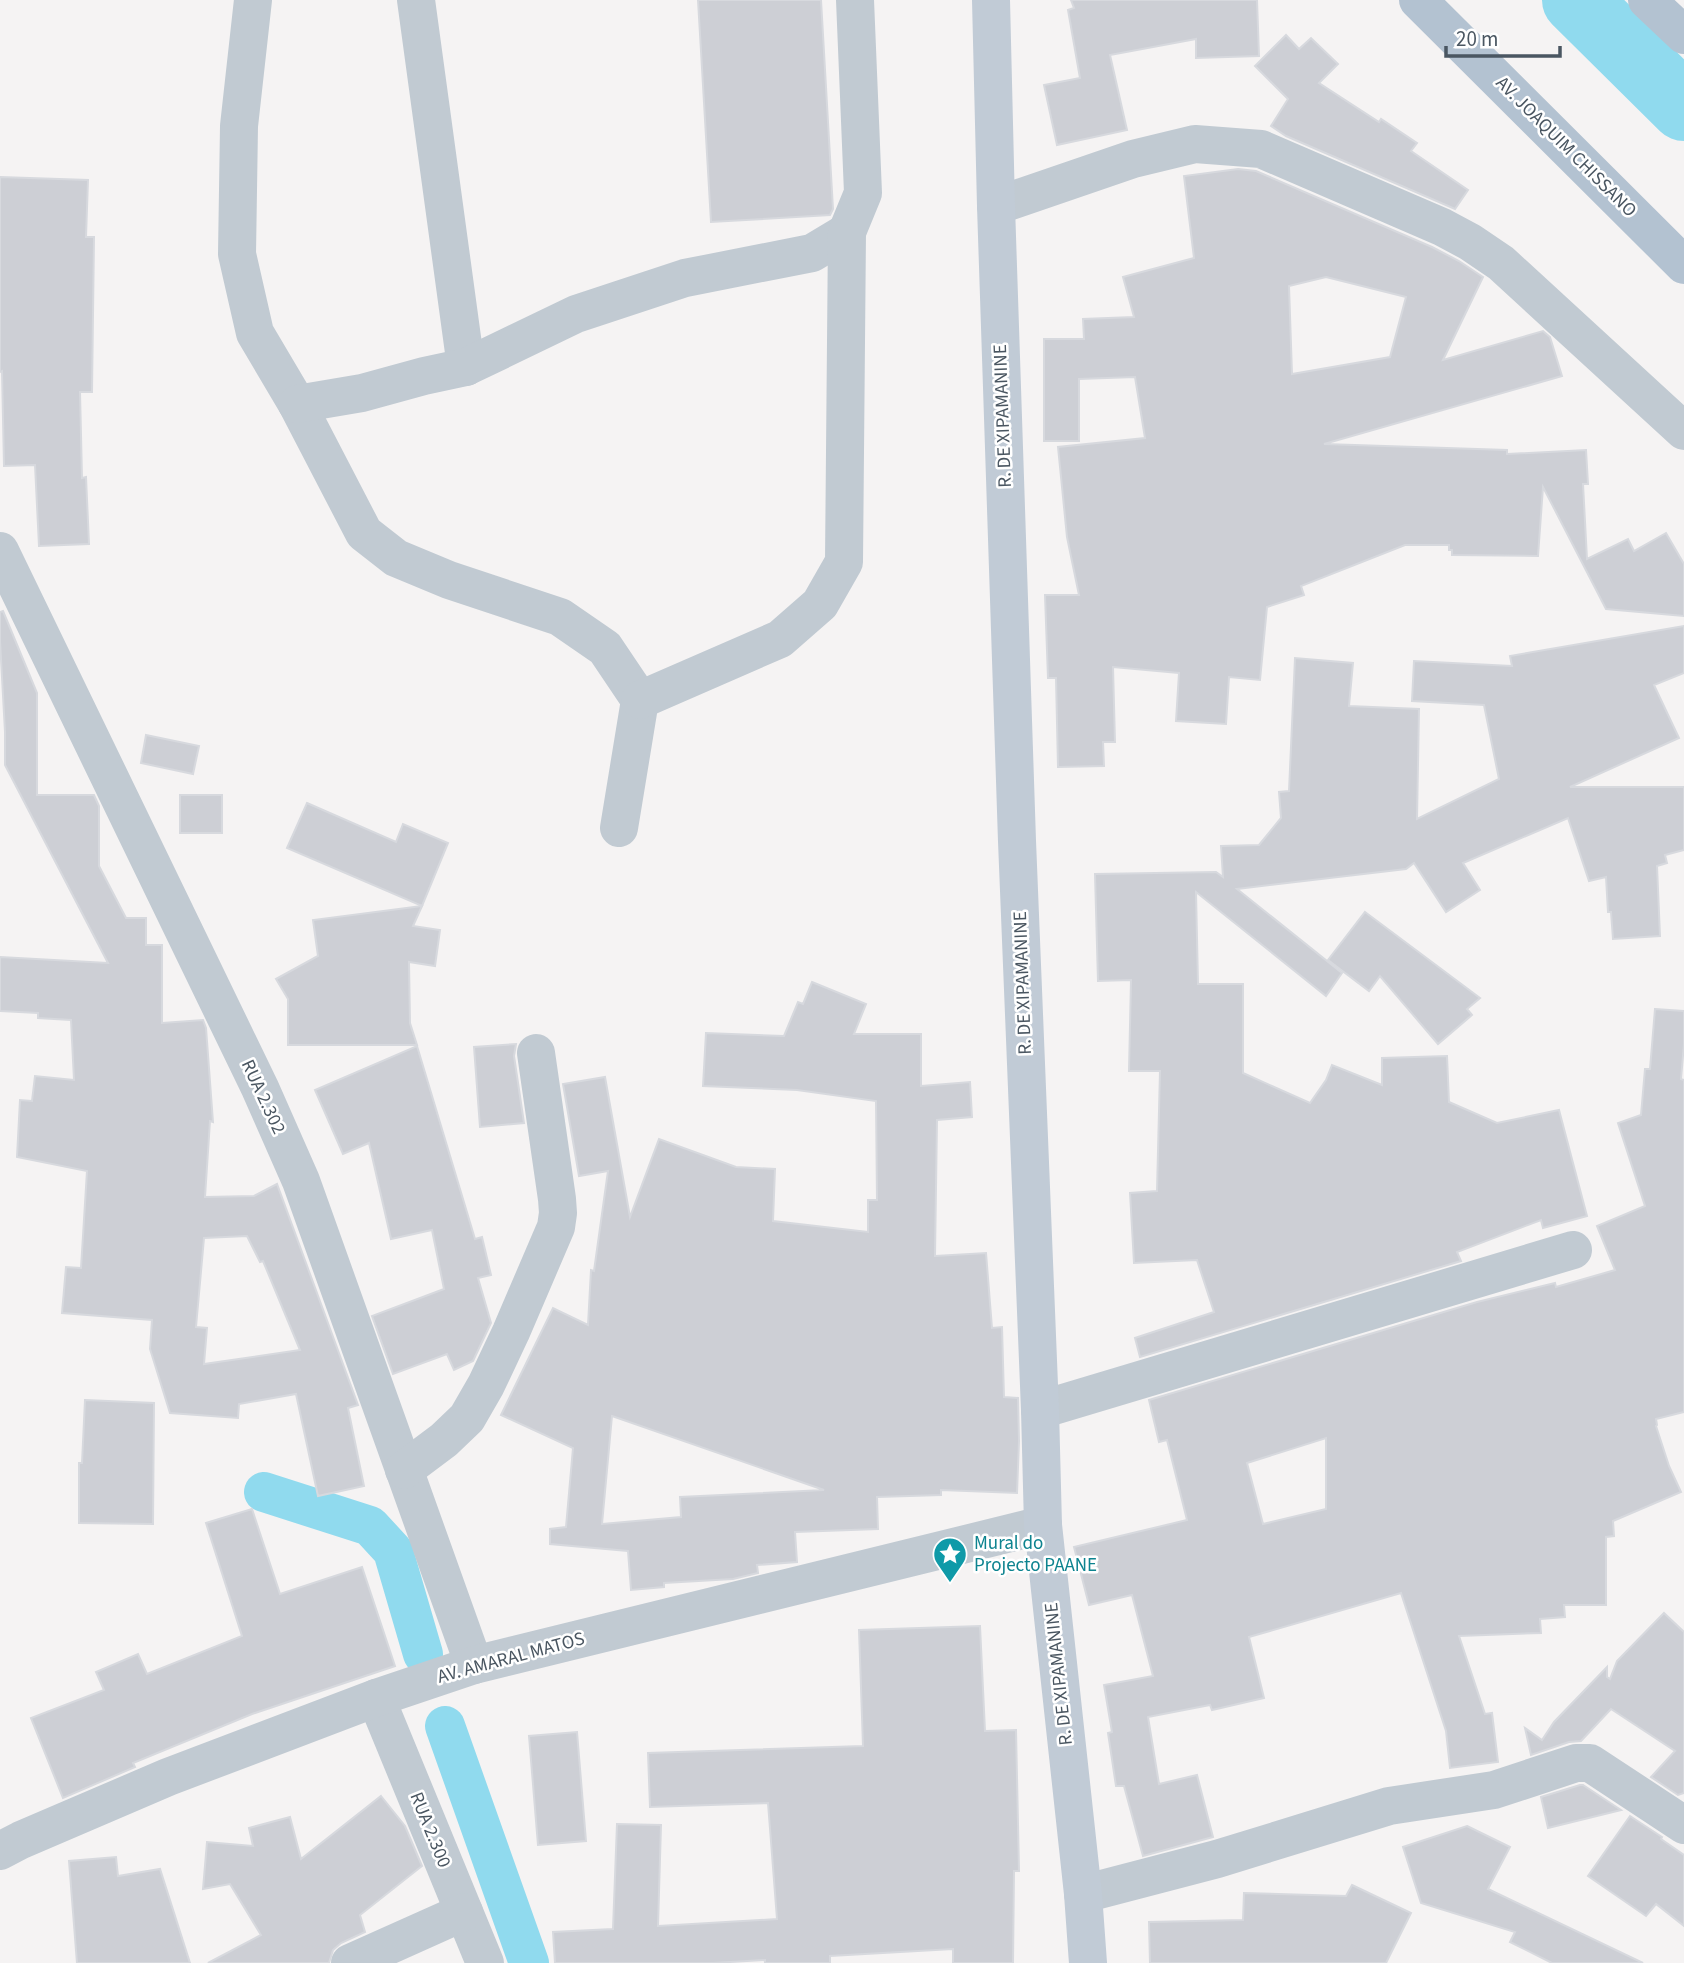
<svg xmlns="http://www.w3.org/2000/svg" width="1684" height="1963" viewBox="0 0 1684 1963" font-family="'Source Sans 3',sans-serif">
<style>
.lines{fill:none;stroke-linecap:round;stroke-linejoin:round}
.canal{stroke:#90daee;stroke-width:40}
.river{stroke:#90daee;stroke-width:68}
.building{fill:#cdcfd5;stroke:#d7d9de;stroke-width:2;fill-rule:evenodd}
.street{stroke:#c1cad2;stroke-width:38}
.secondary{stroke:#c1cbd6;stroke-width:38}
.primary{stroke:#b3c2d1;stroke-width:38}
.labels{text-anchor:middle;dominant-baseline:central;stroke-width:5;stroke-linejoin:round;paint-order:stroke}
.street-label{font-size:19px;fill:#4a5661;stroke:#fff}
.culture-label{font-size:19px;fill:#0d838f;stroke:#fff;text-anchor:start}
</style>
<rect width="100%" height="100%" fill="#f5f3f3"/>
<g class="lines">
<g class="canal">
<path d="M 264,1492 L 370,1526 L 393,1551 L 423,1654"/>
<path d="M 445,1726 L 529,1963"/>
</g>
<path class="river" d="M 1576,0 L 1684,107"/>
</g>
<g class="building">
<path d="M 698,0 L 821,0 L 833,209 L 830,215 L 711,222 Z"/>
<path d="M 1071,0 L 1257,0 L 1259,56 L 1196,58 L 1196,39 L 1110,55 L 1127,130 L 1057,145 L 1044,85 L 1080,78 L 1068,10 L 1074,8 Z"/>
<path d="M 1286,35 L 1299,49 L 1311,38 L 1338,64 L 1319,83 L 1379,122 L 1381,119 L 1417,143 L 1411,151 L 1468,190 L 1455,209 L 1286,136 L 1271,126 L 1288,99 L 1255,66 Z"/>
<path d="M 1238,169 L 1256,171 L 1432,247 L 1459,261 L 1483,277 L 1443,360 L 1543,331 L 1550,337 L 1562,376 L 1324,444 L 1507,450 L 1507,454 L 1586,450 L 1588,484 L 1583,484 L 1587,559 L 1628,539 L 1634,551 L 1666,533 L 1684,564 L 1684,616 L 1606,609 L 1543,487 L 1538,556 L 1452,555 L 1452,550 L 1449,550 L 1449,545 L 1405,545 L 1301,586 L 1304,595 L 1267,607 L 1260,680 L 1229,677 L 1226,724 L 1176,721 L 1179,673 L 1113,667 L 1115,742 L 1103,742 L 1104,766 L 1058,767 L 1056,678 L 1048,678 L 1045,595 L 1079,595 L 1067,537 L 1058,447 L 1145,438 L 1135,377 L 1079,379 L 1079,441 L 1044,441 L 1044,339 L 1084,339 L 1083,319 L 1134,317 L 1123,277 L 1194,258 L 1184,176 ZM 1326,277 L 1406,297 L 1390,357 L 1292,374 L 1289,286 Z"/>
<path d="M 0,177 L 88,180 L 86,237 L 94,237 L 92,392 L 80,392 L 82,478 L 86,477 L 89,544 L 39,546 L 35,465 L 4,466 L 2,371 L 0,372 Z"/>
<path d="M 3,611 L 37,693 L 37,795 L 94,795 L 99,806 L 99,866 L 126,918 L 146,918 L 146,945 L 162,945 L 162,1023 L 203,1020 L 206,1028 L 213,1122 L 210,1121 L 205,1197 L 254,1196 L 277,1184 L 358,1405 L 348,1408 L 364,1486 L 318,1496 L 296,1394 L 239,1404 L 238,1418 L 170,1413 L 150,1349 L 152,1320 L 62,1313 L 66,1267 L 81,1268 L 87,1171 L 17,1157 L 20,1100 L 32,1101 L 35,1076 L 74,1080 L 71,1020 L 38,1018 L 38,1013 L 0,1011 L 0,957 L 108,963 L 5,765 L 5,732 L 0,641 L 0,612 ZM 247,1236 L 260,1262 L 263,1261 L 300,1350 L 204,1364 L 207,1328 L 196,1327 L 204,1238 Z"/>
<path d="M 1684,626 L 1684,673 L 1654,685 L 1679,738 L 1570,787 L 1684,787 L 1684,850 L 1665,855 L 1667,863 L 1657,866 L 1660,936 L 1613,939 L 1611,912 L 1608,912 L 1606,877 L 1589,881 L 1568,818 L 1463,863 L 1480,890 L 1446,912 L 1414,863 L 1406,869 L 1237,889 L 1342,973 L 1326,996 L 1196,892 L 1198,984 L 1243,984 L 1243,1073 L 1310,1103 L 1326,1080 L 1332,1065 L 1382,1085 L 1382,1058 L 1447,1056 L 1449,1102 L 1497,1123 L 1559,1110 L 1587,1216 L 1543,1228 L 1541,1220 L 1457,1252 L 1461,1261 L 1140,1357 L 1135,1338 L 1214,1312 L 1197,1260 L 1134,1263 L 1130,1193 L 1157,1191 L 1160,1071 L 1129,1071 L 1131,980 L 1098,981 L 1095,874 L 1216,872 L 1223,877 L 1221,846 L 1259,845 L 1281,818 L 1279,792 L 1289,791 L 1295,658 L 1353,663 L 1349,706 L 1419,709 L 1417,819 L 1499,779 L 1484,705 L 1412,701 L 1414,661 L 1512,666 L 1510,656 Z"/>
<path d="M 146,735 L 199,746 L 193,774 L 141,763 Z"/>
<rect x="180" y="795" width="42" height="38"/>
<path d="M 307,803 L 396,842 L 403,824 L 448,843 L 422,906 L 287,848 Z"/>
<path d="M 422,906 L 413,926 L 440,930 L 435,966 L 409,962 L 410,1023 L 417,1045 L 288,1045 L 288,999 L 276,979 L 318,956 L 313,920 Z"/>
<path d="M 1365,912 L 1480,998 L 1467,1009 L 1472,1015 L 1438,1044 L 1380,976 L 1369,991 L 1328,960 Z"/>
<path d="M 812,982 L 866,1004 L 854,1034 L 921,1034 L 921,1086 L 970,1082 L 972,1117 L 937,1120 L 935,1256 L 986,1253 L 992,1328 L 1002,1327 L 1004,1397 L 1018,1398 L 1019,1441 L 1017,1493 L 941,1490 L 941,1495 L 877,1497 L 878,1529 L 795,1532 L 797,1562 L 757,1565 L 758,1573 L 733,1579 L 664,1583 L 664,1587 L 631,1590 L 628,1551 L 550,1544 L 550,1529 L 566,1527 L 573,1448 L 501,1415 L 553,1308 L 588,1325 L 591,1270 L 594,1271 L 608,1171 L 579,1176 L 563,1084 L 605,1077 L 630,1217 L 659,1139 L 736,1167 L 775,1169 L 773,1221 L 868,1232 L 868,1200 L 877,1200 L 876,1101 L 797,1090 L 703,1086 L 706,1033 L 784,1036 L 798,1002 L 803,1004 ZM 612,1416 L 824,1490 L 680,1497 L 681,1517 L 602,1524 Z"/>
<path d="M 1655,1009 L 1684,1011 L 1684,1044 L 1681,1079 L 1684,1080 L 1684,1412 L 1656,1419 L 1657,1425 L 1656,1426 L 1669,1466 L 1681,1492 L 1613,1521 L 1614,1536 L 1606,1537 L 1606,1605 L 1564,1605 L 1565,1617 L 1540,1619 L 1541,1633 L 1459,1636 L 1485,1714 L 1492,1713 L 1498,1762 L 1450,1768 L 1446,1731 L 1401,1593 L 1249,1637 L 1264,1698 L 1212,1710 L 1210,1705 L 1148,1717 L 1159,1784 L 1197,1775 L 1213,1837 L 1143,1856 L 1124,1786 L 1116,1786 L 1108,1733 L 1112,1732 L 1104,1685 L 1153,1676 L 1132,1595 L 1089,1605 L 1074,1547 L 1187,1520 L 1167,1440 L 1159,1442 L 1149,1400 L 1477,1302 L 1555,1283 L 1556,1287 L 1615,1270 L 1597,1226 L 1645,1206 L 1618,1123 L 1641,1115 L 1645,1069 L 1650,1069 ZM 1326,1438 L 1326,1509 L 1263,1524 L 1247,1463 Z"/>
<path d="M 516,1044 L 514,1056 L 524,1123 L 480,1127 L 474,1047 Z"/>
<path d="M 417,1046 L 475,1239 L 482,1237 L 491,1275 L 478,1278 L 491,1323 L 473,1361 L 454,1370 L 447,1354 L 393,1374 L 372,1316 L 444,1289 L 432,1230 L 391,1239 L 369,1143 L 343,1154 L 315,1090 Z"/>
<path d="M 85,1400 L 154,1403 L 153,1524 L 79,1523 L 79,1463 L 82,1463 Z"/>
<path d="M 252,1509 L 280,1594 L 362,1567 L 395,1666 L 252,1714 L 133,1763 L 135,1767 L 63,1798 L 31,1718 L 104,1690 L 96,1672 L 138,1654 L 147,1674 L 242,1636 L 206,1523 Z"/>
<path d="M 1664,1613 L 1684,1632 L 1684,1793 L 1678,1795 L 1651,1777 L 1675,1751 L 1611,1709 L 1581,1741 L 1569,1742 L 1531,1755 L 1525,1728 L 1542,1740 L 1554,1722 L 1607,1667 L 1607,1677 L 1610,1679 L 1617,1661 Z"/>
<path d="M 980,1626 L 985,1731 L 1016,1730 L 1019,1871 L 1014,1871 L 1013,1963 L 953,1963 L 953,1949 L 830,1956 L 830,1963 L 765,1963 L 765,1960 L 713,1963 L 555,1963 L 553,1932 L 613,1929 L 617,1824 L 661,1825 L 658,1926 L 777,1919 L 768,1803 L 650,1807 L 648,1753 L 863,1746 L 859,1630 Z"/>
<path d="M 577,1732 L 586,1841 L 538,1845 L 529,1736 Z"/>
<path d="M 1580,1785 L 1583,1785 L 1621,1810 L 1548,1828 L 1541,1797 Z"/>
<path d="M 381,1796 L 405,1826 L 422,1866 L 360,1915 L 365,1932 L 341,1943 L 333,1950 L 329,1963 L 208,1963 L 261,1935 L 230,1884 L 203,1889 L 207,1842 L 253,1846 L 249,1828 L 290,1817 L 301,1859 Z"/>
<path d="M 1630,1816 L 1662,1837 L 1661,1839 L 1684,1855 L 1684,1926 L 1656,1904 L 1646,1916 L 1588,1876 Z"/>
<path d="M 1467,1826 L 1510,1847 L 1488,1889 L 1643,1963 L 1552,1963 L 1510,1942 L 1515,1932 L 1421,1903 L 1403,1847 Z"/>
<path d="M 116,1857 L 118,1876 L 160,1869 L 190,1963 L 77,1963 L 69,1861 Z"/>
<path d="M 1352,1885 L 1411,1913 L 1386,1963 L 1150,1963 L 1149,1922 L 1243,1920 L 1244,1893 L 1346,1896 Z"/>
</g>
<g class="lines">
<g class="street">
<path d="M 253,0 L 239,126 L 237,254 L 255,333 L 297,404 L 364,533 L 396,558 L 449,580 L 560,617 L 605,648 L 640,700 L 619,828"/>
<path d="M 416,0 L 466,367"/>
<path d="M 996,206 L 1133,159 L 1195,144 L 1261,149 L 1442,227 L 1470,242 L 1501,263 L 1684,431"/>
<path d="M 297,404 L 362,393 L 424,376 L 466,367 L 576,314 L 685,278 L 812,253 L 847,232"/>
<path d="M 0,551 L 260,1088 L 301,1181 L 474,1665"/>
<path d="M 640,700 L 780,639 L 820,604 L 844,562 L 847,232 L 863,193 L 855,0"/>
<path d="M 1040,1410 L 1573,1250"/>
<path d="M 404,1470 L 444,1440 L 467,1418 L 486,1385 L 511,1332 L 556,1227 L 558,1213 L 557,1199 L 536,1053"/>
<path d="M 376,1698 L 485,1963"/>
<path d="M 0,1851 L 21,1840 L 168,1777 L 376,1698 L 474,1665 L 1043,1525"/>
<path d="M 1083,1894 L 1217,1859 L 1389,1806 L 1494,1790 L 1576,1763 L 1590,1763 L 1684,1825"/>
<path d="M 350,1963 L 464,1912"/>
</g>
<path class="secondary" d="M 991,0 L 996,206 L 1017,841 L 1040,1410 L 1043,1525 L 1083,1894 L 1088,1963"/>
<g class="primary">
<path d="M 1418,0 L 1684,265"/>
<path d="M 1647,0 L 1684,35"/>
</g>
</g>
<defs>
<g id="sight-pin" transform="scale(1.75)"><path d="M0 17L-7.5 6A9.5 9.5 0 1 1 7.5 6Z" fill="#0f9aa8" stroke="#fff"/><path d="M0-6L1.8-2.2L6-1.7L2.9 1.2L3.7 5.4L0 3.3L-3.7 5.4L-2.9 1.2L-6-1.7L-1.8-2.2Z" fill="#fff"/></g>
</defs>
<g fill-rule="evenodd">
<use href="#sight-pin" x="950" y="1554"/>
</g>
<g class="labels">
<g class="street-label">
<text transform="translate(1566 147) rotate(45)">AV. JOAQUIM CHISSANO</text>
<text transform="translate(1003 416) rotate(-92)">R. DE XIPAMANINE</text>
<text transform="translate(1023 983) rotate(-92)">R. DE XIPAMANINE</text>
<text transform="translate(263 1097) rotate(65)">RUA 2.302</text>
<text transform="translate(511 1658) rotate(-15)">AV. AMARAL MATOS</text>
<text transform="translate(1059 1674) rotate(-96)">R. DE XIPAMANINE</text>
<text transform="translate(430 1830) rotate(68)">RUA 2.300</text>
</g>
<g class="culture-label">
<text x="974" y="1543">Mural do<tspan x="974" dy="22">Projecto PAANE</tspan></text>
</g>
</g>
<path d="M1446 46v10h114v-10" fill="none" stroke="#4a5661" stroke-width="3.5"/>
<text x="1456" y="46" font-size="21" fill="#4a5661" stroke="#ffffff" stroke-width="5" paint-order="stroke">20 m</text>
</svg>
